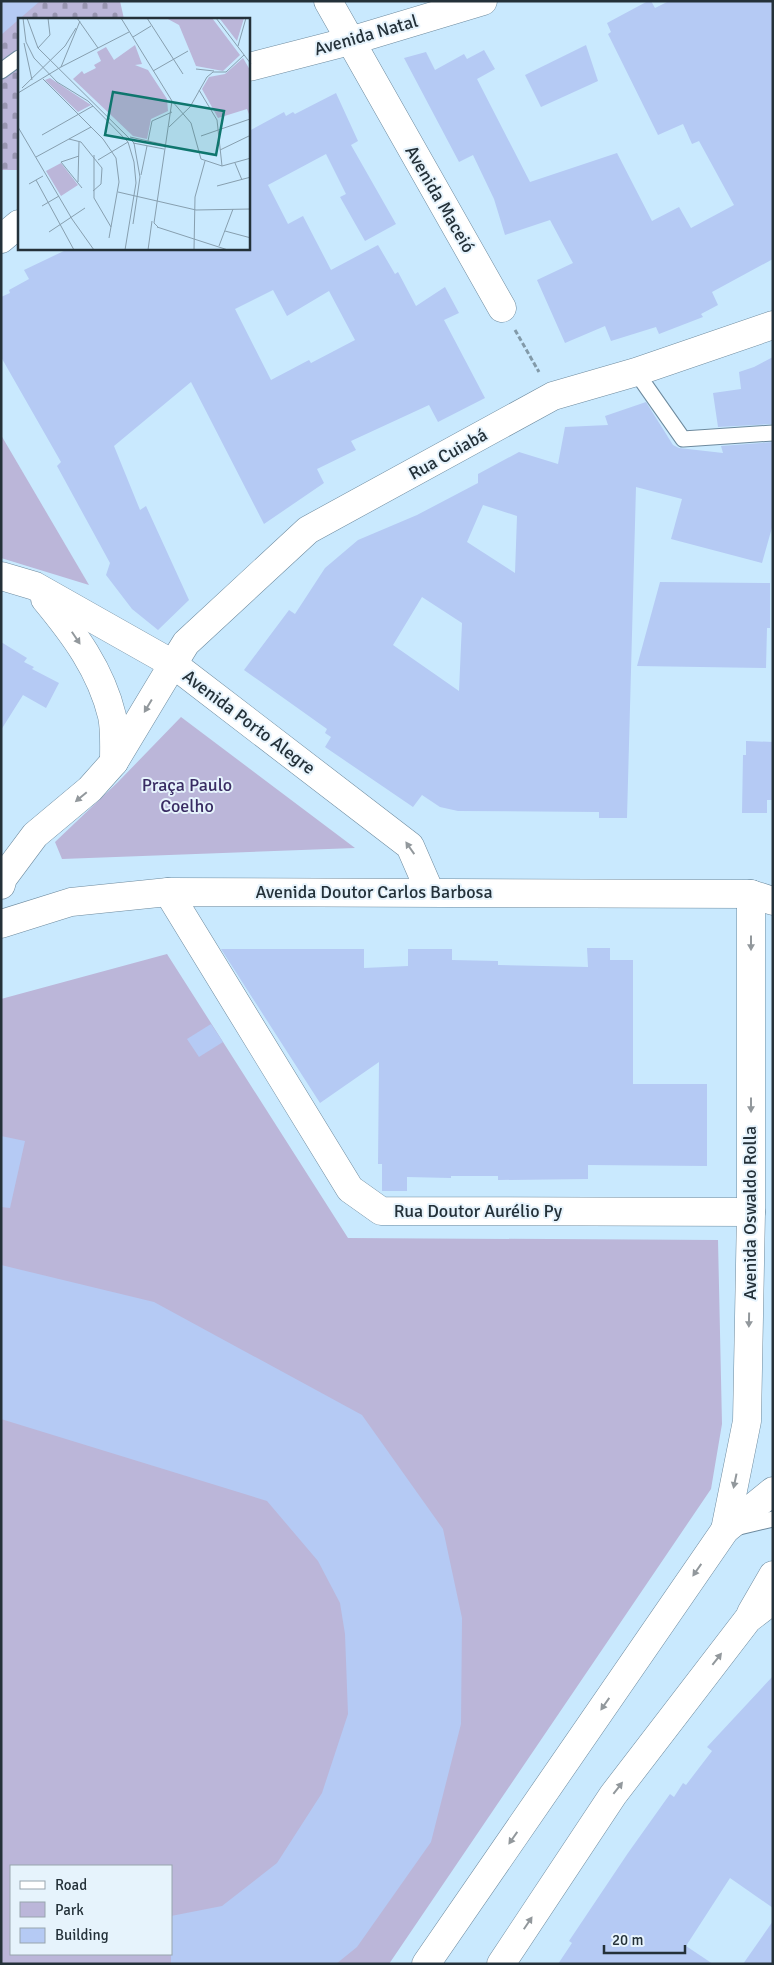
<svg xmlns="http://www.w3.org/2000/svg" width="774" height="1965" viewBox="0 0 774 1965" font-family="Signika,sans-serif">
<style>
.green{fill:#bbb6d9;fill-rule:evenodd}
.cemetery{fill:url(#cemetery-stones)}
.building{fill:#b5caf4;fill-rule:evenodd}
.lines{fill:none;stroke-linecap:round;stroke-linejoin:round}
.lane-casing{stroke:#6d8a9e;stroke-width:17}
.street-casing{stroke:#6d8a9e;stroke-width:29}
.secondary-casing{stroke:#6d8a9e;stroke-width:29}
.path{stroke:#829aa9;stroke-width:3;stroke-dasharray:5 2.5;stroke-linecap:butt}
.lane{stroke:#fff;stroke-width:15}
.street{stroke:#fff;stroke-width:28}
.secondary{stroke:#fff;stroke-width:28}
.oneway{fill:#92989c}
.labels{text-anchor:middle;dominant-baseline:central;stroke-width:4;stroke-linejoin:round;paint-order:stroke}
.street-label{font-size:18px;fill:#243139;stroke:#e6f3fc}
.park-label{font-size:18px;fill:#392c63;stroke:#e6f3fc}
.inset-road{fill:none;stroke:#879faf;stroke-width:1}
.view{fill:#0f766e;fill-opacity:0.15;stroke:#0f766e;stroke-width:2.5}
.inset-edge{fill:none;stroke:#243139;stroke-width:2.5}
</style>
<defs>
<pattern id="cemetery-stones" width="16" height="16" patternUnits="userSpaceOnUse" patternTransform="scale(1.25)"><rect width="16" height="16" fill="#bbb6d9"/><path d="M2 7V4a2 2 0 0 1 4 0v3zM10 15v-3a2 2 0 0 1 4 0v3z" fill="#9895b1"/></pattern>
</defs>
<rect width="100%" height="100%" fill="#c9e9fe"/>
<g class="green">
<path d="M 1,435 L 89,585 L 1,558 Z"/>
<path d="M 181,717 L 355,848 L 62,859 L 55,842 L 118,782 Z"/>
<path d="M 167,954 L 348,1238 L 718,1240 L 722,1424 L 711,1489 L 389,1964 L 1,1964 L 1,999 ZM 11,1866 L 171,1866 L 171,1954 L 11,1954 Z"/>
</g>
<path class="cemetery" d="M 1,1 L 120,1 L 124,19 L 19,19 L 19,170 L 1,170 Z"/>
<g class="building">
<path d="M 1,1 L 40,1 L 1,35 Z"/>
<path d="M 648,1 L 651,1 L 655,8 L 669,1 L 773,1 L 773,259 L 712,292 L 718,305 L 701,314 L 703,317 L 659,334 L 656,327 L 611,341 L 605,326 L 565,343 L 537,280 L 573,263 L 550,220 L 505,235 L 494,199 L 473,155 L 459,162 L 404,58 L 426,52 L 435,70 L 464,54 L 467,59 L 484,50 L 495,69 L 477,79 L 530,182 L 617,153 L 652,221 L 679,207 L 691,228 L 734,205 L 699,141 L 692,144 L 683,124 L 658,135 L 608,34 L 611,32 L 607,23 Z"/>
<path d="M 586,45 L 598,81 L 541,107 L 525,75 Z"/>
<path d="M 336,93 L 358,141 L 351,145 L 396,224 L 365,241 L 340,197 L 346,194 L 326,154 L 268,185 L 288,224 L 303,216 L 331,270 L 378,245 L 395,274 L 398,272 L 416,306 L 445,287 L 459,313 L 444,320 L 485,398 L 438,422 L 429,405 L 351,441 L 356,450 L 317,469 L 324,483 L 264,524 L 191,382 L 114,446 L 140,510 L 146,506 L 189,600 L 158,630 L 132,609 L 106,575 L 110,563 L 57,466 L 61,462 L 1,357 L 1,297 L 10,293 L 9,290 L 29,279 L 24,270 L 68,249 L 249,249 L 249,131 L 284,112 L 286,116 L 293,112 L 295,114 ZM 273,290 L 287,316 L 329,291 L 355,340 L 311,363 L 309,360 L 271,380 L 235,309 Z"/>
<path d="M 773,357 L 773,424 L 718,427 L 713,393 L 741,389 L 739,372 L 754,367 Z"/>
<path d="M 646,402 L 673,445 L 679,448 L 723,453 L 721,446 L 773,442 L 773,524 L 762,563 L 671,539 L 682,499 L 636,487 L 627,818 L 599,818 L 599,812 L 458,811 L 440,807 L 422,795 L 413,807 L 325,747 L 331,737 L 325,733 L 327,729 L 244,670 L 289,610 L 295,614 L 325,568 L 358,540 L 417,515 L 478,483 L 478,474 L 519,452 L 558,464 L 565,427 L 608,425 L 605,416 ZM 483,505 L 517,516 L 515,573 L 467,542 ZM 422,597 L 462,623 L 459,691 L 393,645 Z"/>
<path d="M 660,582 L 770,583 L 770,628 L 767,628 L 766,668 L 637,666 Z"/>
<path d="M 1,642 L 27,658 L 24,662 L 34,667 L 32,669 L 59,683 L 46,708 L 23,695 L 1,730 Z"/>
<path d="M 746,741 L 773,742 L 773,800 L 767,800 L 767,813 L 742,813 L 743,755 L 746,755 Z"/>
<path d="M 587,948 L 610,948 L 610,960 L 633,960 L 633,1084 L 707,1084 L 707,1166 L 588,1165 L 588,1179 L 498,1180 L 498,1176 L 451,1176 L 451,1178 L 407,1177 L 407,1191 L 382,1191 L 382,1164 L 378,1164 L 379,1062 L 320,1103 L 221,949 L 364,949 L 364,968 L 408,966 L 408,949 L 452,949 L 452,960 L 498,961 L 498,965 L 588,967 Z"/>
<path d="M 211,1024 L 223,1042 L 199,1057 L 187,1039 Z"/>
<path d="M 1,1136 L 25,1141 L 10,1208 L 1,1207 Z"/>
<path d="M 1,1265 L 154,1302 L 362,1415 L 443,1529 L 462,1618 L 461,1724 L 431,1842 L 357,1947 L 336,1964 L 171,1964 L 171,1916 L 222,1906 L 277,1863 L 322,1793 L 348,1714 L 345,1634 L 340,1603 L 318,1561 L 267,1501 L 1,1419 Z"/>
<path d="M 773,1676 L 773,1908 L 730,1878 L 686,1946 L 713,1964 L 558,1964 L 572,1943 L 569,1941 L 628,1853 L 670,1794 L 674,1797 L 683,1783 L 686,1785 L 712,1751 L 707,1747 Z"/>
<path d="M 773,1921 L 773,1964 L 743,1964 Z"/>
</g>
<g class="lines">
<g class="lane-casing">
<g id="lane">
<path d="M 1,71 L 19,58"/>
<path d="M 636,372 L 683,439 L 773,433"/>
<path d="M 735,1528 L 773,1519"/>
</g>
</g>
<g class="street-casing">
<g id="street">
<path d="M 328,1 L 502,308"/>
<path d="M 249,67 L 350,41 L 483,1"/>
<path d="M 1,239 L 19,224"/>
<path d="M 173,664 L 186,643 L 308,530 L 553,396 L 636,372 L 773,325"/>
<path d="M 168,892 L 350,1189 L 381,1211 L 751,1212"/>
</g>
</g>
<g class="secondary-casing">
<g id="secondary">
<path d="M 1,576 L 35,586 L 173,664 L 410,846 L 430,892"/>
<path d="M 45,599 C 74,634 101,670 112,716 C 115,730 114,747 114,762"/>
<path d="M 1,885 L 3,878 L 35,835 L 90,789 L 114,762 L 173,664"/>
<path d="M 1,924 L 71,902 L 168,892 L 751,894 L 773,901"/>
<path d="M 725,1530 L 747,1421 L 751,1212 L 751,894"/>
<path d="M 751,1613 L 773,1575"/>
<path d="M 426,1964 L 725,1530 L 773,1491"/>
<path d="M 501,1964 L 613,1795 L 748,1619 L 773,1600"/>
</g>
</g>
<path class="path" d="M 515,330 L 539,372"/>
<use href="#lane" class="lane"/>
<use href="#street" class="street"/>
<use href="#secondary" class="secondary"/>
</g>
<defs><path id="oneway-solid" d="M-6-.8H1V-3.2L6.5 0L1 3.2V.8H-6Z" transform="scale(1.25)"/></defs>
<g class="oneway">
<use href="#oneway-solid" transform="translate(76 638) rotate(56)"/>
<use href="#oneway-solid" transform="translate(148 706) rotate(121)"/>
<use href="#oneway-solid" transform="translate(81 797) rotate(140)"/>
<use href="#oneway-solid" transform="translate(410 848) rotate(-125)"/>
<use href="#oneway-solid" transform="translate(751 943) rotate(90)"/>
<use href="#oneway-solid" transform="translate(751 1105) rotate(90)"/>
<use href="#oneway-solid" transform="translate(749 1320) rotate(91)"/>
<use href="#oneway-solid" transform="translate(735 1481) rotate(102)"/>
<use href="#oneway-solid" transform="translate(697 1570) rotate(125)"/>
<use href="#oneway-solid" transform="translate(717 1659) rotate(-52)"/>
<use href="#oneway-solid" transform="translate(605 1704) rotate(125)"/>
<use href="#oneway-solid" transform="translate(618 1788) rotate(-52)"/>
<use href="#oneway-solid" transform="translate(513 1838) rotate(125)"/>
<use href="#oneway-solid" transform="translate(528 1923) rotate(-56)"/>
</g>
<g class="labels">
<g class="street-label">
<text transform="translate(366 35) rotate(-16)">Avenida Natal</text>
<text transform="translate(440 199) rotate(60)">Avenida Maceió</text>
<text transform="translate(448 454) rotate(-29)">Rua Cuiabá</text>
<text transform="translate(249 722) rotate(37)">Avenida Porto Alegre</text>
<text x="374" y="892">Avenida Doutor Carlos Barbosa</text>
<text x="478" y="1211">Rua Doutor Aurélio Py</text>
<text transform="translate(750 1213) rotate(-90)">Avenida Oswaldo Rolla</text>
</g>
<g class="park-label">
<text x="187" y="785">Praça Paulo<tspan x="187" dy="21">Coelho</tspan></text>
</g>
</g>
<g transform="translate(18 18)">
<rect width="232" height="232" fill="#c9e9fe"/>
<path d="M 117,27 L 124,46 L 117,47 L 130,52 L 149,81 L 150,93 L 133,101 L 129,121 L 115,118 L 55,61 L 64,53 L 66,56 L 78,50 L 76,47 L 83,43 L 79,34 L 88,29 L 96,42 ZM 32,60 L 73,87 L 60,94 L 27,62 ZM 43,145 L 60,167 L 43,178 L 28,153 Z" fill="#bbb6d9"/>
<path d="M 148,0 L 194,0 L 222,37 L 205,53 L 178,48 L 161,7 ZM 226,0 L 219,23 L 202,1 L 202,0 ZM 225,40 L 232,52 L 232,99 L 229,91 L 200,100 L 184,71 L 191,59 L 207,56 Z" fill="#bbb6d9"/>
<path class="inset-road" d="M 5,0 L 8,24 L 16,40 L 39,64 L 70,83 L 110,124 L 116,144 L 118,165 L 107,232M 9,0 L 20,30 L 116,125 L 122,159 L 115,206M 59,0 L 80,30M 103,0 L 154,83 L 136,205 L 141,210M 129,0 L 165,56M 198,0 L 233,46M 115,19 L 133,8M 6,25 L 14,62M 220,28 L 228,0M 20,30 L 32,17 L 30,0M 43,49 L 111,14M 178,51 L 196,53M 135,53 L 170,33M 25,61 L 85,121 L 98,140 L 101,164 L 91,220M 4,70 L 47,28 L 58,10M 181,72 L 199,102 L 204,148M 0,75 L 43,49 L 62,3M 154,83 L 173,105 L 183,141 L 204,148 L 233,140M 0,109 L 54,201 L 76,232M 151,109 L 172,89 L 189,59 L 195,54 L 208,54 L 226,37M 24,117 L 75,88M 183,118 L 232,101M 112,119 L 148,127M 51,121 L 63,124 L 84,150 L 83,166 L 75,173M 130,123 L 134,103 L 154,94M 115,125 L 146,131M 202,132 L 233,117M 76,137 L 76,180 L 93,209M 61,138 L 43,144 L 64,170M 18,139 L 73,109M 80,142 L 110,124M 217,145 L 224,162M 123,157 L 129,128M 18,162 L 56,232M 60,164 L 61,124M 11,166 L 25,158M 199,168 L 233,159M 100,174 L 178,192 L 233,191M 24,188 L 41,178M 139,209 L 210,232M 207,213 L 233,220M 31,214 L 67,190M 201,228 L 215,191M 130,232 L 134,203M 176,232 L 177,179 L 187,143"/>
<path class="view" d="M 95,74 L 206,93 L 198,137 L 87,117 Z"/>
<rect width="232" height="232" class="inset-edge"/>
</g>
<rect width="774" height="1965" fill="none" stroke="#243139" stroke-width="5"/>
<rect x="10" y="1865" width="162" height="90" fill="#e6f3fc" stroke="#98a5ae"/>
<rect x="20" y="1881" width="25" height="8" fill="#ffffff" stroke="#98a5ae"/>
<text x="55" y="1890" font-size="15" fill="#243139">Road</text>
<rect x="20" y="1902" width="25" height="15" fill="#bbb6d9" stroke="#98a5ae"/>
<text x="55" y="1915" font-size="15" fill="#243139">Park</text>
<rect x="20" y="1928" width="25" height="15" fill="#b5caf4" stroke="#98a5ae"/>
<text x="55" y="1940" font-size="15" fill="#243139">Building</text>
<path d="M604 1945v8h81v-8" fill="none" stroke="#243139" stroke-width="2.5"/>
<text x="612" y="1945" font-size="15" fill="#243139" stroke="#e6f3fc" stroke-width="4" paint-order="stroke">20 m</text>
</svg>
